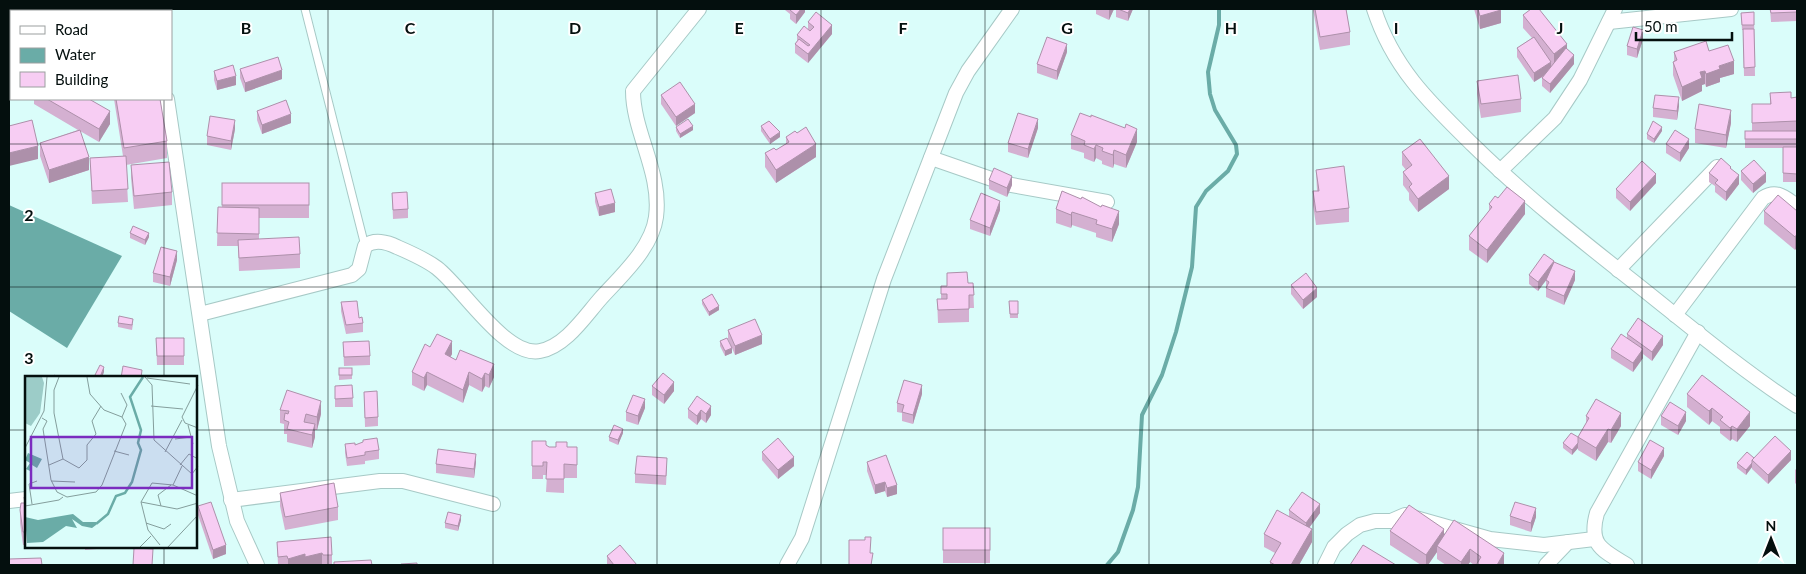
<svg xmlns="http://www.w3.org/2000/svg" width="1806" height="574" viewBox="0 0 1806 574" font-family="Lato,sans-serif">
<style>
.water{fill:#6aaca7}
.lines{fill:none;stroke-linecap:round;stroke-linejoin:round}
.stream{stroke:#6aaca7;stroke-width:4}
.lane-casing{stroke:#a7c9c6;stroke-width:9}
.street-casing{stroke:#a7c9c6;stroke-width:16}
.lane{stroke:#fff;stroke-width:7}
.street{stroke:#fff;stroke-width:14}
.wall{fill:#d4b0d1}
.shaded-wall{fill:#ad90aa}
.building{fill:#f7cdf3;stroke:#ad90aa}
.grid{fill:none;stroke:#040f0e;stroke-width:1;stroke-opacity:0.55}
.inset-river{fill:none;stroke:#6aaca7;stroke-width:2.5}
.inset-road{fill:none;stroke:#849e9c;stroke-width:1}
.view{fill:#7b2cbf;fill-opacity:0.15;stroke:#7b2cbf;stroke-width:2.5}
.inset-edge{fill:none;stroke:#040f0e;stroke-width:2.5}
.grid-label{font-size:16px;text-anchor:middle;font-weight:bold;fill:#040f0e;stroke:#fff;stroke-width:4;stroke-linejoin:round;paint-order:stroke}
</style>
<rect width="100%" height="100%" fill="#dafdfa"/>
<path class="water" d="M 9,205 L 122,256 L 67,348 L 9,311 Z"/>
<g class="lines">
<path class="stream" d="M 1107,565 L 1118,552 L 1133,510 L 1138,487 L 1142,415 L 1162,375 L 1176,332 L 1192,267 L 1196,207 L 1206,191 L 1228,171 L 1237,154 L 1236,145 L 1215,110 L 1210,94 L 1208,72 L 1219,25 L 1219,9"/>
<g class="lane-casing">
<path id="lane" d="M 305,9 L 365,246"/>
</g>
<g class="street-casing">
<g id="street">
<path d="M 153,9 L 153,11"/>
<path d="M 1374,9 C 1393,68 1430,103 1473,145 C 1524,195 1578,238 1634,282 C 1687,324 1740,369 1797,406"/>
<path d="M 1609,22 L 1731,9"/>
<path d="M 167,99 L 219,446 L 237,521 L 257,565"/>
<path d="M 931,158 L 1006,184 L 1107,202"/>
<path d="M 1500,171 L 1555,118 L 1580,80 L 1615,9"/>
<path d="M 1618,270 L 1717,167"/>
<path d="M 200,314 L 352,275 L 359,269 L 365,246 C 374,239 387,242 397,247 C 411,253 425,259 437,268 C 462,287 506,358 540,351 C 566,346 585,316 601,298 C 621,276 652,248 656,217 C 662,173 633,132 633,91 L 699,9"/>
<path d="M 1675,315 L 1763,198 C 1777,189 1785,198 1797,206"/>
<path d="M 231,500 L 380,481 L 403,481 L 493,504"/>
<path d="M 9,501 L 26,499"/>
<path d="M 787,565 L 802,538 L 884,279 L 956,93 L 968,71 L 1012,9"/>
<path d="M 1325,565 L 1334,547 L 1347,534 L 1360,525 L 1375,521 L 1391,521 L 1405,515 L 1490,539 L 1544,545 L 1594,539"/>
<path d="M 1546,565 L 1568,542"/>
<path d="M 1627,565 C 1602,550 1588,545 1597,513 L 1698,332"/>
</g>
</g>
<use href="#lane" class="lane"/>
<use href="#street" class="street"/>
</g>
<g class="wall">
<path d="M 75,9 L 104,9 L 103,11 L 75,11 Z"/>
<path d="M 785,9 L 805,9 L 805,12 L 796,24 L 790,19 L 790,14 L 785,10 Z"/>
<path d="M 1093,9 L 1114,9 L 1109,20 L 1096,14 L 1096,10 Z"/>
<path d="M 1116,9 L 1133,9 L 1128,21 L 1116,17 Z"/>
<path d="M 1313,9 L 1346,9 L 1350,32 L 1350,45 L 1320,50 Z"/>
<path d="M 1474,9 L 1501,9 L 1501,23 L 1480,29 Z"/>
<path d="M 1770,9 L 1797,9 L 1797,21 L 1771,22 Z"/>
<path d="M 1754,12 L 1755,76 L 1744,76 L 1743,30 L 1742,30 L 1741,13 Z"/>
<path d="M 1523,15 L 1567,49 L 1574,64 L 1550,93 L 1542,86 L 1542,78 L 1544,76 L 1534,82 L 1517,57 L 1517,48 L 1532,38 L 1523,28 Z"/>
<path d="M 808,22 L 832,34 L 808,63 L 795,53 L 795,44 L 797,41 L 797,35 L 808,29 Z"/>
<path d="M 1643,39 L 1637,58 L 1627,55 L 1627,46 Z"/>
<path d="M 1709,51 L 1734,74 L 1720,78 L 1720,82 L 1706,87 L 1705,84 L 1702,85 L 1702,91 L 1682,101 L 1673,75 L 1673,62 L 1674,62 L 1674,52 Z"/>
<path d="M 1067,52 L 1057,80 L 1037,73 L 1037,64 Z"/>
<path d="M 240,69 L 282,79 L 245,92 L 240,78 Z"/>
<path d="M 214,71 L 236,85 L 217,90 L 214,80 Z"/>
<path d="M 1477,81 L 1521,99 L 1521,112 L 1481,118 L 1477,94 Z"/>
<path d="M 1770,93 L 1791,98 L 1797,110 L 1797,182 L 1783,182 L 1783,148 L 1745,148 L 1745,131 L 1752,131 L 1752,104 L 1770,104 Z"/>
<path d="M 661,95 L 695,113 L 676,126 L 661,104 Z"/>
<path d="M 34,99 L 92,99 L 91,100 L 110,124 L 99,142 L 80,131 L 89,170 L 49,183 L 40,156 L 40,143 L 78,130 L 34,104 Z"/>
<path d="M 114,99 L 160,99 L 167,141 L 167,158 L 126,165 L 128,202 L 92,204 L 90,158 L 123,156 Z"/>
<path d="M 1679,106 L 1677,120 L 1653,117 L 1653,108 Z"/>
<path d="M 257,111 L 291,123 L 262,134 L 257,120 Z"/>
<path d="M 1731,123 L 1726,148 L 1695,143 L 1695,129 Z"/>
<path d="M 761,126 L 780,137 L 770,144 L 761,131 Z"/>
<path d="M 676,127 L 693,130 L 680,138 L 676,131 Z"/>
<path d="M 1038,128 L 1028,158 L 1008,152 L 1008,143 Z"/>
<path d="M 235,129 L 231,150 L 207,145 L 207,136 Z"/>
<path d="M 1662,131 L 1654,143 L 1647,139 L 1647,134 Z"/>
<path d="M 1071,135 L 1137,142 L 1126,168 L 1114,164 L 1113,168 L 1102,164 L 1102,161 L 1096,158 L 1094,162 L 1084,158 L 1084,153 L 1071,149 Z"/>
<path d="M 786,137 L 816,157 L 776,183 L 765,167 L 765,153 L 776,150 L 786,144 Z"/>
<path d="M 1666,144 L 1689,148 L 1680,162 L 1666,153 Z"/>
<path d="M 1402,152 L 1449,189 L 1418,212 L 1409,200 L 1409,193 L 1403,185 L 1403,172 L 1406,170 L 1402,165 Z"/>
<path d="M 131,165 L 172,192 L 172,205 L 134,209 L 131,178 Z"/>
<path d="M 1731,169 L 1739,184 L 1726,201 L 1715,192 L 1715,186 L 1709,182 L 1709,173 Z"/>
<path d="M 1316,170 L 1349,208 L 1349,222 L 1316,225 L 1313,205 L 1313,191 L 1317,191 Z"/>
<path d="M 1741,171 L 1766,182 L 1753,193 L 1741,180 Z"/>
<path d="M 989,180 L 1012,185 L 1007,197 L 989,189 Z"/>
<path d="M 222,183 L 309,183 L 309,218 L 259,218 L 259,239 L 300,254 L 300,268 L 239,271 L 238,246 L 217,246 L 218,207 L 222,207 Z"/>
<path d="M 1656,183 L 1630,211 L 1616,198 L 1616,189 Z"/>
<path d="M 1062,191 L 1119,224 L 1112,242 L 1096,237 L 1096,233 L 1072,225 L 1071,228 L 1056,223 L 1056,209 Z"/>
<path d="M 392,193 L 408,209 L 408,218 L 393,219 Z"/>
<path d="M 595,193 L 615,212 L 599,216 L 595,202 Z"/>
<path d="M 1489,204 L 1525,214 L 1487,263 L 1469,250 L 1469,236 L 1489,211 Z"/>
<path d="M 1000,210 L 990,236 L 970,229 L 970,220 Z"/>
<path d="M 1764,211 L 1797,211 L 1797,247 L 1795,250 L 1764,224 Z"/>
<path d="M 130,233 L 149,237 L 145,245 L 130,238 Z"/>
<path d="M 177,260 L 170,286 L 153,282 L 153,273 Z"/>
<path d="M 1554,263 L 1575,280 L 1564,305 L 1546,297 L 1546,279 L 1538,291 L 1529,284 L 1529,275 Z"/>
<path d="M 968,283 L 973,283 L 974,308 L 969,308 L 969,322 L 938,323 L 937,299 L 941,299 L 941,286 L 947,286 Z"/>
<path d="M 1291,285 L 1317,297 L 1303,309 L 1291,294 Z"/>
<path d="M 702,300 L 719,310 L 709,316 L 702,304 Z"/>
<path d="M 1009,301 L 1018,301 L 1018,318 L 1010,318 Z"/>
<path d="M 341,302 L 359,318 L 363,323 L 363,332 L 346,334 L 341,311 Z"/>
<path d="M 118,323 L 133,324 L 132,330 L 118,327 Z"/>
<path d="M 728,330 L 762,344 L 735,355 L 728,339 Z"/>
<path d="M 1627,334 L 1663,345 L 1652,361 L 1643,354 L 1643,358 L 1633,372 L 1611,358 L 1611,349 L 1627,338 Z"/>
<path d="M 156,338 L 184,338 L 184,365 L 157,365 Z"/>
<path d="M 720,341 L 732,353 L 725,356 L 720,346 Z"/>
<path d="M 343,342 L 370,356 L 370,365 L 344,366 Z"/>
<path d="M 430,347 L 452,354 L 450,357 L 494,377 L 489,388 L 485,386 L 482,392 L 469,385 L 463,403 L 427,385 L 424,391 L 412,385 L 412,372 Z"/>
<path d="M 339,368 L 352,368 L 352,379 L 339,380 Z"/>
<path d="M 352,385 L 353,407 L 335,407 L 335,386 Z"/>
<path d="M 652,386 L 674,391 L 664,404 L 652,395 Z"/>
<path d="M 364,392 L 378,417 L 378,426 L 365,427 Z"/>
<path d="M 922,394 L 913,424 L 902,421 L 902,413 L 897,412 L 897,403 Z"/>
<path d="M 1687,394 L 1750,426 L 1737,442 L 1732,439 L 1730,441 L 1720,433 L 1720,427 L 1712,421 L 1709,425 L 1687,407 Z"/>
<path d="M 711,406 L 711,415 L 706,423 L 701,419 L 697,425 L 688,418 L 688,409 Z"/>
<path d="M 645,408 L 638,425 L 626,421 L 626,412 Z"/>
<path d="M 280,410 L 321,414 L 317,430 L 315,430 L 315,437 L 312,448 L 287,442 L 287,434 L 284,434 L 284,424 L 280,423 Z"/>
<path d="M 1586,416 L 1621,426 L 1611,443 L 1608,442 L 1596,461 L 1578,450 L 1578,448 L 1572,455 L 1563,448 L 1563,443 L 1578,437 L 1586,424 Z"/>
<path d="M 1661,416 L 1686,421 L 1678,435 L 1661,425 Z"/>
<path d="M 623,433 L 618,445 L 609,441 L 609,437 Z"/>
<path d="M 363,440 L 379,450 L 379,459 L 365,461 L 365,464 L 347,466 L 345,453 L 345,444 L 355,445 L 363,443 Z"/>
<path d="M 532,441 L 546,445 L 549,447 L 577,447 L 577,478 L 564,478 L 564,493 L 546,492 L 547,475 L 543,475 L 543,479 L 532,479 Z"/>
<path d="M 762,452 L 794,466 L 778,479 L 762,460 Z"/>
<path d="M 1664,456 L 1651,479 L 1638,471 L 1638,462 Z"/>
<path d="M 1754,458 L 1791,460 L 1768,484 L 1752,469 L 1752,467 L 1746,475 L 1737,468 L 1737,463 Z"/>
<path d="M 476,462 L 474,478 L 436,473 L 436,464 Z"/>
<path d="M 867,462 L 897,494 L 887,497 L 885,491 L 875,494 L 867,471 Z"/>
<path d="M 667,466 L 666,485 L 635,483 L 635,474 Z"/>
<path d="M 1797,468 L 1797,485 L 1795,483 L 1795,470 Z"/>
<path d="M 280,493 L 338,507 L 338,520 L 285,530 L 280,506 Z"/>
<path d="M 26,497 L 26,545 L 23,545 L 20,523 L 20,510 L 24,503 Z"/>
<path d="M 198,506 L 226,554 L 213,559 L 198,515 Z"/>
<path d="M 1289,510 L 1320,513 L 1309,528 L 1312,542 L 1299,565 L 1270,565 L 1270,562 L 1275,553 L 1264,547 L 1264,534 L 1289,516 Z"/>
<path d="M 1510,516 L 1536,517 L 1531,532 L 1510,525 Z"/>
<path d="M 461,520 L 458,531 L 445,528 L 445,523 Z"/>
<rect x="943" y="528" width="47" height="35"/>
<path d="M 1390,531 L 1444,536 L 1504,565 L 1474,565 L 1470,562 L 1468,565 L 1446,565 L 1437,559 L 1437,552 L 1428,565 L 1421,565 L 1390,545 Z"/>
<path d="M 277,542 L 332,555 L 332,565 L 278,565 Z"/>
<path d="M 85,548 L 97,548 L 97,549 L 85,550 Z"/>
<path d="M 607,556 L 637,565 L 607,565 Z"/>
</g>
<g class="shaded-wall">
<path d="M 99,9 L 104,9 L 103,11 L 97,11 Z"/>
<path d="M 801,9 L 805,9 L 805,12 L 796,24 L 796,15 Z"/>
<path d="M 1109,9 L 1114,9 L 1109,20 Z"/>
<path d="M 1130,9 L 1133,9 L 1128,21 L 1128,13 Z"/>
<path d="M 1501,10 L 1501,23 L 1480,29 L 1480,16 Z"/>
<path d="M 832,25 L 832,34 L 808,63 L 808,54 Z"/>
<path d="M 1643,30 L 1643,39 L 1637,58 L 1637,49 Z"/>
<path d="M 1067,44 L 1067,52 L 1057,80 L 1057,71 Z"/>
<path d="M 1567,44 L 1567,57 L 1554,67 L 1554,54 Z"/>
<path d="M 1574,55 L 1574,64 L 1550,93 L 1550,84 Z"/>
<path d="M 1734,61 L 1734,74 L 1720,78 L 1720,82 L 1706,87 L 1706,74 L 1719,66 Z"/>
<path d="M 1551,62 L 1551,71 L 1534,82 L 1534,73 Z"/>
<path d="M 282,70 L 282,79 L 245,92 L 245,83 Z"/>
<path d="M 1705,71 L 1705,84 L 1702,85 L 1702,91 L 1682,101 L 1682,87 L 1700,72 Z"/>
<path d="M 236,76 L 236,85 L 217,90 L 217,81 Z"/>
<path d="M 1679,97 L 1679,106 L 1677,120 L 1677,111 Z"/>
<path d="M 695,104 L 695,113 L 676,126 L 676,117 Z"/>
<path d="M 1731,110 L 1731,123 L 1726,148 L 1726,135 Z"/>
<path d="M 110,111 L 110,124 L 99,142 L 99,129 Z"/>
<path d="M 291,114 L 291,123 L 262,134 L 262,125 Z"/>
<path d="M 1038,119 L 1038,128 L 1028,158 L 1028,149 Z"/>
<path d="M 235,120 L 235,129 L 231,150 L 231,141 Z"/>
<path d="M 693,126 L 693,130 L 680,138 L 680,134 Z"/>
<path d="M 1662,127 L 1662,131 L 1654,143 L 1654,139 Z"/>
<path d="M 1137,129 L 1137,142 L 1126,168 L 1126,155 Z"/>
<path d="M 780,132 L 780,137 L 770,144 L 770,139 Z"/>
<path d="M 1689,139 L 1689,148 L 1680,162 L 1680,153 Z"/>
<path d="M 816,144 L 816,157 L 776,183 L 776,170 Z"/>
<path d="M 1096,145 L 1096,158 L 1094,162 L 1094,149 Z"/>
<path d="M 38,146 L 38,159 L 9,166 L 9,153 Z"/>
<path d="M 1114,150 L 1114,164 L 1113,168 L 1113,155 Z"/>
<path d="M 89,157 L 89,170 L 49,183 L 49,170 Z"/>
<path d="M 1766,173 L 1766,182 L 1753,193 L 1753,184 Z"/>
<path d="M 1656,174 L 1656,183 L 1630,211 L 1630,202 Z"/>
<path d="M 1739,175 L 1739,184 L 1726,201 L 1726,192 Z"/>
<path d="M 1012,176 L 1012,185 L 1007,197 L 1007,188 Z"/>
<path d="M 1449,176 L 1449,189 L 1418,212 L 1418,199 Z"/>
<path d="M 1000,201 L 1000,210 L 990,236 L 990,228 Z"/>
<path d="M 1525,201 L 1525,214 L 1487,263 L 1487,250 Z"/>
<path d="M 615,203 L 615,212 L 599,216 L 599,207 Z"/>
<path d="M 1119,211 L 1119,224 L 1112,242 L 1112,229 Z"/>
<path d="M 1072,212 L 1072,225 L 1071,228 L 1071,215 Z"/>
<path d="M 149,233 L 149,237 L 145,245 L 145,240 Z"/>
<path d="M 1797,234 L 1797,247 L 1795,250 L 1795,237 Z"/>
<path d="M 177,251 L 177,260 L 170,286 L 170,277 Z"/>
<path d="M 1554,261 L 1554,270 L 1538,291 L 1538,282 Z"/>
<path d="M 1575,271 L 1575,280 L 1564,305 L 1564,296 Z"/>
<path d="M 1317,288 L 1317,297 L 1303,309 L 1303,300 Z"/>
<path d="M 719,306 L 719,310 L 709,316 L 709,312 Z"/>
<path d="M 762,335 L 762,344 L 735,355 L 735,346 Z"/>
<path d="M 1663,336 L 1663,345 L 1652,361 L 1652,352 Z"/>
<path d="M 452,341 L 452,354 L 445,368 L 445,354 Z"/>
<path d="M 732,348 L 732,353 L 725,356 L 725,351 Z"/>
<path d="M 1643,349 L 1643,358 L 1633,372 L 1633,363 Z"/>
<path d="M 494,364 L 494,377 L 489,388 L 489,375 Z"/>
<path d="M 104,367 L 104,372 L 102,378 L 100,378 Z"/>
<path d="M 427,372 L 427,385 L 424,391 L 424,378 Z"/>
<path d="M 469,372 L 469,385 L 463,403 L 463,390 Z"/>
<path d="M 485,373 L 485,386 L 482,392 L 482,379 Z"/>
<path d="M 674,382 L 674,391 L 664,404 L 664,395 Z"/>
<path d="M 922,385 L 922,394 L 913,424 L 913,415 Z"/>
<path d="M 645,399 L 645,408 L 638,425 L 638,416 Z"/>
<path d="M 321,401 L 321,414 L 317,430 L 317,417 Z"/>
<path d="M 711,406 L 711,415 L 706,423 L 706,414 Z"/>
<path d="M 1712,408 L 1712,421 L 1709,425 L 1709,411 Z"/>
<path d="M 701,410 L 701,419 L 697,425 L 697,416 Z"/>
<path d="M 1686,412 L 1686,421 L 1678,435 L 1678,426 Z"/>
<path d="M 1750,412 L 1750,426 L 1737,442 L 1737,429 Z"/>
<path d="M 1621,413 L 1621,426 L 1611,443 L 1611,430 Z"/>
<path d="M 315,424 L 315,437 L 312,448 L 312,435 Z"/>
<path d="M 1732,426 L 1732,439 L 1730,441 L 1730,428 Z"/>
<path d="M 623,429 L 623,433 L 618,445 L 618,440 Z"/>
<path d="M 1608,429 L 1608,442 L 1596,461 L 1596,448 Z"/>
<path d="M 1578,443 L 1578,448 L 1572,455 L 1572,450 Z"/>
<path d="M 1664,448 L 1664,456 L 1651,479 L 1651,470 Z"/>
<path d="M 1791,451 L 1791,460 L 1768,484 L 1768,475 Z"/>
<path d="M 476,454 L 476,462 L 474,478 L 474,469 Z"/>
<path d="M 794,457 L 794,466 L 778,479 L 778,470 Z"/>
<path d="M 1752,463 L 1752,467 L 1746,475 L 1746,470 Z"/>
<path d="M 885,482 L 885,491 L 875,494 L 875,485 Z"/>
<path d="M 897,485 L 897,494 L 887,497 L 887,488 Z"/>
<path d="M 1320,504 L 1320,513 L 1306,532 L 1306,523 Z"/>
<path d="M 1536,508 L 1536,517 L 1531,532 L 1531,523 Z"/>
<path d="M 461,515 L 461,520 L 458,531 L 458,526 Z"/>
<path d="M 1312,529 L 1312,542 L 1299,565 L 1291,565 Z"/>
<path d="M 1444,529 L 1444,542 L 1437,546 L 1437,552 L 1428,565 L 1426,565 L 1426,555 Z"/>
<path d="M 226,545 L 226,554 L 213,559 L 213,550 Z"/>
<path d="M 1470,549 L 1470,562 L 1468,565 L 1461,565 L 1461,562 Z"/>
<path d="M 322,553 L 322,565 L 305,565 L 305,557 Z"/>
<path d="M 1504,553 L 1504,565 L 1497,565 Z"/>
<path d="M 305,554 L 305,565 L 288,565 L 288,559 Z"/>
</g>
<g class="building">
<path d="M 80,9 L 99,9 L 97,11 L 85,11 Z"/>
<path d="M 124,9 L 144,9 L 145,11 L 125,11 Z"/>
<path d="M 791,9 L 801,9 L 796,15 L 790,10 Z"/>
<path d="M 1118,9 L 1130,9 L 1128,13 Z"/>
<path d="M 1315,9 L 1346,9 L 1350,32 L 1320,37 Z"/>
<path d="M 1478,9 L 1501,9 L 1501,10 L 1480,16 Z"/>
<path d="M 1531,9 L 1539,9 L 1567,44 L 1554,54 L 1523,15 Z"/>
<path d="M 1770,9 L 1797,9 L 1797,12 L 1771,13 Z"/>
<path d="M 816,12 L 832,25 L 808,54 L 795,44 L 799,39 L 808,46 L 810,45 L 797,35 L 804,26 L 810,31 L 814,27 L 808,22 Z"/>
<path d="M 1754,12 L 1754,25 L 1742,25 L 1741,13 Z"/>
<path d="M 1633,27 L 1643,30 L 1637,49 L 1627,46 Z"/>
<path d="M 1743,29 L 1754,29 L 1755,67 L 1744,68 Z"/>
<path d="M 1047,37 L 1067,44 L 1057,71 L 1037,64 Z"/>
<path d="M 1534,37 L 1551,62 L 1534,73 L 1517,48 Z"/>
<path d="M 1706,41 L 1709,51 L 1728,45 L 1734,61 L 1719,66 L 1720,69 L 1706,74 L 1705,71 L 1700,72 L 1702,78 L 1682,87 L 1673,62 L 1677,60 L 1674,52 Z"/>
<path d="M 1566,48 L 1574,55 L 1550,84 L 1542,78 Z"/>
<path d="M 278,57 L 282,70 L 245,83 L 240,69 Z"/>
<path d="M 233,65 L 236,76 L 217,81 L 214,71 Z"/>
<path d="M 1518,75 L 1521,99 L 1481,104 L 1477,81 Z"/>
<path d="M 680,82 L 695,104 L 676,117 L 661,95 Z"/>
<path d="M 1791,92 L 1791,98 L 1797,97 L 1797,121 L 1752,123 L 1752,104 L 1771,104 L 1770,93 Z"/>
<path d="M 1655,95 L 1679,97 L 1677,111 L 1653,108 Z"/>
<path d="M 47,99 L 89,99 L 110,111 L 99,129 Z"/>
<path d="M 116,99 L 160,99 L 167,141 L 124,148 Z"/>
<path d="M 286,100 L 291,114 L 262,125 L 257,111 Z"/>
<path d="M 1699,104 L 1731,110 L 1726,135 L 1695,129 Z"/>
<path d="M 1018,113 L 1038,119 L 1028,149 L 1008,143 Z"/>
<path d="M 1080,113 L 1091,117 L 1091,115 L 1125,128 L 1126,124 L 1137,129 L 1126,155 L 1114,150 L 1113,155 L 1102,151 L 1103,148 L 1096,145 L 1094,149 L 1084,145 L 1085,141 L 1071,135 Z"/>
<path d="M 210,116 L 235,120 L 231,141 L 207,136 Z"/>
<path d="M 688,119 L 693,126 L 680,134 L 676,127 Z"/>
<path d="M 32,120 L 38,146 L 9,153 L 9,126 Z"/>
<path d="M 769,121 L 780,132 L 770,139 L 761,126 Z"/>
<path d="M 1653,121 L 1662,127 L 1654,139 L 1647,134 Z"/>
<path d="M 806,127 L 816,144 L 776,170 L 765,153 L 774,148 L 776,150 L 789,142 L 786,137 L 795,131 L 797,133 Z"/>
<path d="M 80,130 L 89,157 L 49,170 L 40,143 Z"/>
<path d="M 1675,130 L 1689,139 L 1680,153 L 1666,144 Z"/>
<rect x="1745" y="131" width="52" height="8"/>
<path d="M 1420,139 L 1449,176 L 1418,199 L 1409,187 L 1412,184 L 1403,172 L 1412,165 L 1402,152 Z"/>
<path d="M 1783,147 L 1797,147 L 1797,174 L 1783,173 Z"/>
<path d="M 126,156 L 128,189 L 92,191 L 90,158 Z"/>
<path d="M 1721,158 L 1731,167 L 1730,168 L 1739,175 L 1726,192 L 1715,183 L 1718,180 L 1709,173 Z"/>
<path d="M 1754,160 L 1766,173 L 1753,184 L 1741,171 Z"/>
<path d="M 1642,161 L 1656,174 L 1630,202 L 1616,189 Z"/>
<path d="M 169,162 L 172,192 L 134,196 L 131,165 Z"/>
<path d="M 1344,166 L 1349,208 L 1316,212 L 1313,191 L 1319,191 L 1316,170 Z"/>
<path d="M 994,168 L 1012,176 L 1007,188 L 989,180 Z"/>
<rect x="222" y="183" width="87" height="22"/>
<path d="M 1507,187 L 1525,201 L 1487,250 L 1469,236 L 1492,207 L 1489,204 L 1495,196 L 1498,198 Z"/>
<path d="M 611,189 L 615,203 L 599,207 L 595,193 Z"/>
<path d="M 1062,191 L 1081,199 L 1082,197 L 1101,207 L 1102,205 L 1119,211 L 1112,229 L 1096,224 L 1097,220 L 1072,212 L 1071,215 L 1056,209 Z"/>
<path d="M 407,192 L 408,209 L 393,210 L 392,193 Z"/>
<path d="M 981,193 L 1000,201 L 990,228 L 970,220 Z"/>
<path d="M 1778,195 L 1797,211 L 1797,234 L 1795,237 L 1764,211 Z"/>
<path d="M 218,207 L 259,208 L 259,234 L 217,233 Z"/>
<path d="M 133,226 L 149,233 L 145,240 L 130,233 Z"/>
<path d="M 299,237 L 300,254 L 239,258 L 238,240 Z"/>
<path d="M 161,247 L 177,251 L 170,277 L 153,273 Z"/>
<path d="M 1544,254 L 1554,261 L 1538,282 L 1529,275 Z"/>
<path d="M 1554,262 L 1575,271 L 1564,296 L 1546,288 L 1549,282 L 1546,280 Z"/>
<path d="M 967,272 L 968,283 L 973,283 L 974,295 L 969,295 L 969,309 L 938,310 L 937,299 L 947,299 L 947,294 L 941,294 L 941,286 L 947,286 L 947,273 Z"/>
<path d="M 1306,273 L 1317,288 L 1303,300 L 1291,285 Z"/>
<path d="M 712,294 L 719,306 L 709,312 L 702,300 Z"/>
<path d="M 357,301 L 359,318 L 362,317 L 363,323 L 346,325 L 341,302 Z"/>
<path d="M 1009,301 L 1018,301 L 1018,314 L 1010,314 Z"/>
<path d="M 119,316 L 133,319 L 132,325 L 118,323 Z"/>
<path d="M 1638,318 L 1663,336 L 1652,352 L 1627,334 Z"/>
<path d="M 755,319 L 762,335 L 735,346 L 728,330 Z"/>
<path d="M 437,334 L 452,341 L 445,354 L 456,360 L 460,350 L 494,364 L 489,375 L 485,373 L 482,379 L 469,372 L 463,390 L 427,372 L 424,378 L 412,372 L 425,344 L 430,347 Z"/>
<path d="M 1621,334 L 1643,349 L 1633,363 L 1611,349 Z"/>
<path d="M 156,338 L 184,338 L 184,356 L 157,356 Z"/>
<path d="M 727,338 L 732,348 L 725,351 L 720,341 Z"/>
<path d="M 369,341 L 370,356 L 344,357 L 343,342 Z"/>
<path d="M 100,365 L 104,367 L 100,377 L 95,375 Z"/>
<path d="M 123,366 L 142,370 L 141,378 L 121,378 Z"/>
<rect x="339" y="368" width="13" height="7"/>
<path d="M 663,373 L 674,382 L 664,395 L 652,386 Z"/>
<path d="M 54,375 L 59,378 L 52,378 Z"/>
<path d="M 1702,375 L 1750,412 L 1737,429 L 1732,426 L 1730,428 L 1720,420 L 1723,417 L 1712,408 L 1709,411 L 1687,394 Z"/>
<path d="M 904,380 L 922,385 L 913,415 L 902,412 L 904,405 L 897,403 Z"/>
<path d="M 352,385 L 353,398 L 335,399 L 335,386 Z"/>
<path d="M 287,390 L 321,401 L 317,417 L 306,414 L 304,422 L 315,424 L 312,435 L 287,429 L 289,422 L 284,420 L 285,413 L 288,414 L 289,411 L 280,410 Z"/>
<path d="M 377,391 L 378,417 L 365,418 L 364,392 Z"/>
<path d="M 633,395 L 645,399 L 638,416 L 626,412 Z"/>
<path d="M 697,396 L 711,406 L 706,414 L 701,410 L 697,416 L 688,409 Z"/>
<path d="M 1596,399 L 1621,413 L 1611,430 L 1608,429 L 1596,448 L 1578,437 L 1589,418 L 1586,416 Z"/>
<path d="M 1670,402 L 1686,412 L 1678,426 L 1661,416 Z"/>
<path d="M 614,425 L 623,429 L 618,440 L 609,437 Z"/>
<path d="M 1571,433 L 1578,437 L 1578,443 L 1572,450 L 1563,443 Z"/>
<path d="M 1775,436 L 1791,451 L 1768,475 L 1752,460 Z"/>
<path d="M 377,438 L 379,450 L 365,452 L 365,455 L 347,458 L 345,444 L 355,443 L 355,445 L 363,442 L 363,440 Z"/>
<path d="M 778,438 L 794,457 L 778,470 L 762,452 Z"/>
<path d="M 1650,440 L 1664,448 L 1651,470 L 1638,462 Z"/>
<path d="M 532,441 L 546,441 L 546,445 L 549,447 L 556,447 L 556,442 L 567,442 L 567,447 L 577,447 L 577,465 L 564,464 L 564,479 L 546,479 L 547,462 L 543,462 L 543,466 L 532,466 Z"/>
<path d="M 438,449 L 476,454 L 474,469 L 436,464 Z"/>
<path d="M 1747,452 L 1754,458 L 1752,460 L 1752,463 L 1746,470 L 1737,463 Z"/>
<path d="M 886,455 L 897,485 L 887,488 L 885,482 L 875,485 L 867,462 Z"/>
<path d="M 637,456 L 667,458 L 666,476 L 635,474 Z"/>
<path d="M 334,483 L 338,507 L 285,517 L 280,493 Z"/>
<path d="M 1302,492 L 1320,504 L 1306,523 L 1289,510 Z"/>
<path d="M 24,497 L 26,497 L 26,532 L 23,532 L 20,510 L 21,503 L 25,503 Z"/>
<path d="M 211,502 L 226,545 L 213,550 L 198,506 Z"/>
<path d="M 1515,502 L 1536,508 L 1531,523 L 1510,516 Z"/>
<path d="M 1409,505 L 1444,529 L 1426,555 L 1390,531 Z"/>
<path d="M 1277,510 L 1312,529 L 1291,565 L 1275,565 L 1270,562 L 1281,543 L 1264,534 Z"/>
<path d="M 448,512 L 461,515 L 458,526 L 445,523 Z"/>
<path d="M 1454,520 L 1504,553 L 1497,565 L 1476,565 L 1481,557 L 1470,549 L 1461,562 L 1437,546 Z"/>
<rect x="943" y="528" width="47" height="22"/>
<path d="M 331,537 L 332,555 L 323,555 L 322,553 L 305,557 L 305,554 L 288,559 L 287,556 L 278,557 L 277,542 Z"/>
<path d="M 865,537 L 871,537 L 870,553 L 873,553 L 871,565 L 849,565 L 849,540 L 865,540 Z"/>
<path d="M 620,545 L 637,565 L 614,565 L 607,556 Z"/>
<path d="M 1363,545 L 1396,565 L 1350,565 Z"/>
<path d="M 134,548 L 153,549 L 152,565 L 133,565 Z"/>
<path d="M 41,558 L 42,565 L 9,565 L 9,559 Z"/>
<path d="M 371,560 L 372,565 L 334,565 L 334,562 Z"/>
<path d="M 417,563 L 417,565 L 401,565 L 401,564 Z"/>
</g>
<path class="grid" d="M 164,9 L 164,11M 328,9 L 328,565M 493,9 L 493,565M 657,9 L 657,565M 821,9 L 821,565M 985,9 L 985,565M 1149,9 L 1149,565M 1313,9 L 1313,565M 1478,9 L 1478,565M 1642,9 L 1642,565M 164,99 L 164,378M 9,144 L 1797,144M 9,287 L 1797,287M 9,430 L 26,430M 196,430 L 1797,430M 164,548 L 164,565"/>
<g transform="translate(25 376)">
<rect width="172" height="172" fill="#dafdfa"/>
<path d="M 0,1 L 17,1 L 19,7 L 15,37 L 6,50 L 0,47 Z" fill="#9cccc8"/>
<path d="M 3,77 L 17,83 L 12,92 L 7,89 L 5,95 L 1,93 L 5,87 L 0,84 ZM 48,138 L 58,146 L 71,146 L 71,149 L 67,152 L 57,150 L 47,143 L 52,152 L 41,150 L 18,166 L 2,167 L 0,141 L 13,144 Z" fill="#6aaca7"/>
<path class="inset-river" d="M 71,148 L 83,138 L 91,120 L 100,117 L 107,106 L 116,74 L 113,67 L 116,54 L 105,21 L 118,1"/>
<path class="inset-road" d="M 34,1 L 29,14 L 29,37 L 38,83M 120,1 L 127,9 L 129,64 L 167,98 L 173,90M 122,2 L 165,8M 173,9 L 157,41 L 160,47 L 173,52M 96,17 L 102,29 L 97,41M 126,30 L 158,33M 17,42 L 22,45 L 18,53 L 26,104 L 32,116 L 42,121 L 71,116 L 77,109 L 101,48 L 97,41 L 79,34 L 65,18 L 62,1M 163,49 L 168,68M 150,63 L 166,61M 0,72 L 19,35 L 22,1M 89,75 L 104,79M 140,76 L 157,44M 38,83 L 54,92 L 62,84 L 62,69 L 71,58 L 67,45 L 76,30M 24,89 L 38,83M 155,89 L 164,78 L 173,83M 157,90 L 148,109 L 173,120M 26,105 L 50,106M 116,126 L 152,133 L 173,127M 7,128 L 4,108 L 12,105M 0,130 L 34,124 L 38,121M 136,130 L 133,119 L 146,109M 121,147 L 139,153 L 146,148M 135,169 L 123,154 L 116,126 L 127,107 L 148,109M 114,172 L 126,160M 142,172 L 173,139"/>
<path class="view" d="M 6,61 L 167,61 L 167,112 L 6,112 Z"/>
<rect width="172" height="172" class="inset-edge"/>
</g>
<g class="grid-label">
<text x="246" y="34">B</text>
<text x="410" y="34">C</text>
<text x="575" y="34">D</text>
<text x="739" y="34">E</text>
<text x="903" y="34">F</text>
<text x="1067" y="34">G</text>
<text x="1231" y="34">H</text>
<text x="1396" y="34">I</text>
<text x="1560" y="34">J</text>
<text x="29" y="221">2</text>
<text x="29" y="364">3</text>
</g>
<rect width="1806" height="574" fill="none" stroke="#040f0e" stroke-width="20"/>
<rect x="10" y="10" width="162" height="90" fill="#ffffff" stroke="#9b9f9f"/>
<rect x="20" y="26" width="25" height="8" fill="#ffffff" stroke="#9b9f9f"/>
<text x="55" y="35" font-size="15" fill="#040f0e">Road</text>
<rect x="20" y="48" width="25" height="15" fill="#6aaca7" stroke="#9b9f9f"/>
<text x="55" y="60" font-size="15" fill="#040f0e">Water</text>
<rect x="20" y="72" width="25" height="15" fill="#f7cdf3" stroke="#9b9f9f"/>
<text x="55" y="85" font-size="15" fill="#040f0e">Building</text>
<g transform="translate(1771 539)" stroke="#ffffff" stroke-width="4" paint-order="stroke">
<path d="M0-4L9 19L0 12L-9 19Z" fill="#040f0e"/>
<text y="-8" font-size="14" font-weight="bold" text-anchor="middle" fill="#040f0e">N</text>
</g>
<path d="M1636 32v8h96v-8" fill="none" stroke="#040f0e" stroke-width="2.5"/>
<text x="1644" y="32" font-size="15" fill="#040f0e" stroke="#ffffff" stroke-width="4" paint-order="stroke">50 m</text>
</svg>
